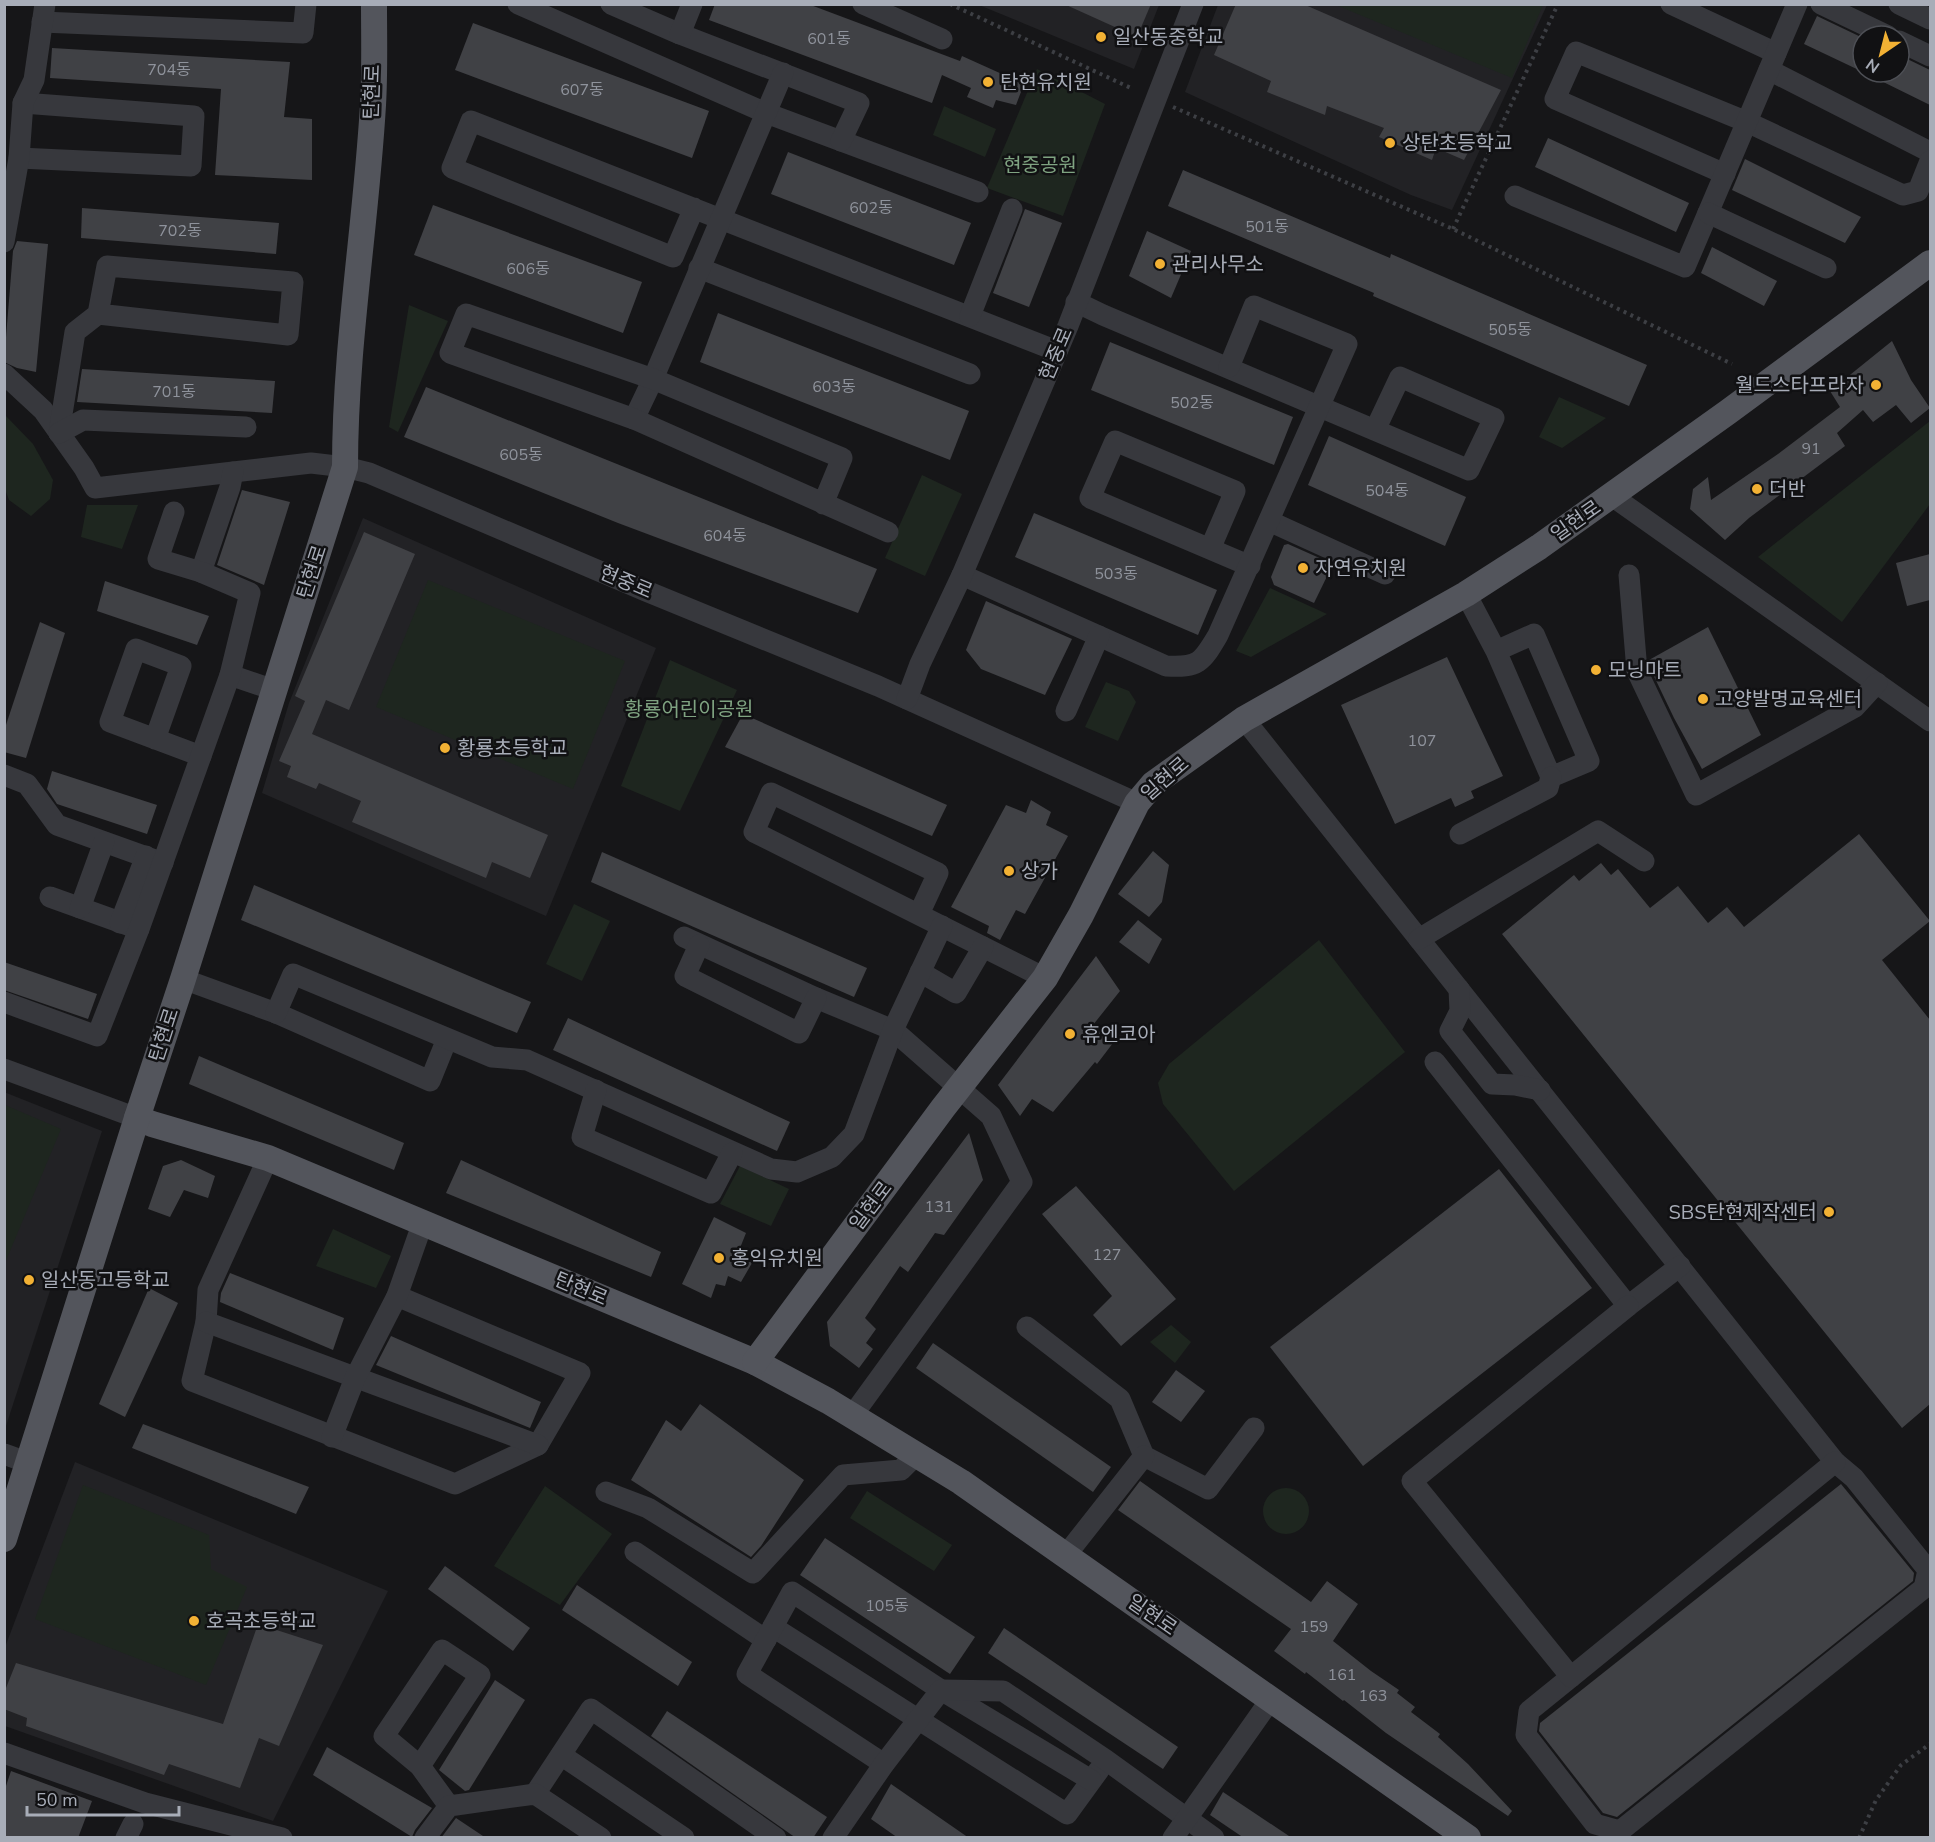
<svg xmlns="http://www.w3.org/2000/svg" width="1935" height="1842" viewBox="0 0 1935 1842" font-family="'Nunito Sans','Noto Sans KR',sans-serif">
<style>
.built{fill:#222225}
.green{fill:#1e261f}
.building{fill:#404145}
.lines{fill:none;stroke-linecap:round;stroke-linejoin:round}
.path{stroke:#3d3f44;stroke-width:4;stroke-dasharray:3 4.5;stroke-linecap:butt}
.minor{stroke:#37383d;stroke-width:21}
.major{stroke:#53555c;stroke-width:26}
.poi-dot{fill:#f2b134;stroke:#111113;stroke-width:2}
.labels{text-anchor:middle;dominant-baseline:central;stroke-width:5;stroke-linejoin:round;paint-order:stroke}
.number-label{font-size:16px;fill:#8e929b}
.poi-label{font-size:20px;fill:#a8adb8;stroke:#111113;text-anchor:start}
.street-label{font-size:20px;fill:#a8adb8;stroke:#111113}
.park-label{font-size:20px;fill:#7fa381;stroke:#111113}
</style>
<rect width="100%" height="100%" fill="#161618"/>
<g class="built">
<path d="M 979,5 L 1159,5 L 1134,69 Z"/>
<path d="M 1218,5 L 1547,5 L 1452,210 L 1411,195 L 1185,92 Z"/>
<path d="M 363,518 L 656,648 L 546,916 L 262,793 L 289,703 Z"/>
<path d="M 4,1092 L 102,1131 L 5,1429 L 4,1428 Z"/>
<path d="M 75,1462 L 388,1591 L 273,1821 L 5,1726 L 4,1650 Z"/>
</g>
<g class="green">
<path d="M 1336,5 L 1543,5 L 1512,78 Z"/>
<path d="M 1037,69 L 1105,104 L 1063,216 L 987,188 Z"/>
<path d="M 944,106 L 996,129 L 985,157 L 933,135 Z"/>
<path d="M 409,305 L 448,321 L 398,432 L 389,427 Z"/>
<path d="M 1559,397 L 1606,418 L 1562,448 L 1539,437 Z"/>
<path d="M 4,414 L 33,444 L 53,480 L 50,499 L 31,516 L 9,500 L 5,489 Z"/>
<path d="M 1930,421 L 1930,504 L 1842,622 L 1758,557 Z"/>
<path d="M 922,475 L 962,494 L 925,576 L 885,558 Z"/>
<path d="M 87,505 L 138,505 L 122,549 L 81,537 Z"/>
<path d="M 428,580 L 625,661 L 573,789 L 376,707 Z"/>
<path d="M 1270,588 L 1327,614 L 1251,657 L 1236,651 Z"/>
<path d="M 670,660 L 737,690 L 680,811 L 621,786 Z"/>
<path d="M 1106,682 L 1129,691 L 1136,702 L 1118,741 L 1085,727 Z"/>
<path d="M 574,904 L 610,921 L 582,981 L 546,964 Z"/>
<path d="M 1319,940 L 1405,1052 L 1234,1191 L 1163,1104 L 1158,1083 L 1169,1064 Z"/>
<path d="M 5,1105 L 61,1129 L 5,1263 Z"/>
<path d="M 740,1166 L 789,1189 L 771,1226 L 720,1204 Z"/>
<path d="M 333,1229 L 391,1256 L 376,1288 L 316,1266 Z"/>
<path d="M 1171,1325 L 1191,1342 L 1175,1363 L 1150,1342 Z"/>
<path d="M 83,1485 L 209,1535 L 211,1569 L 247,1587 L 206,1685 L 35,1619 Z"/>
<path d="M 545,1486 L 612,1534 L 560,1605 L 494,1566 Z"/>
<circle cx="1286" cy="1511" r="23"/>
<path d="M 867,1491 L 952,1545 L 934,1571 L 850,1518 Z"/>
</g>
<g class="building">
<path d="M 715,4 L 808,4 L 960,61 L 962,56 L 1024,84 L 1016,105 L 996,100 L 993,108 L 967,97 L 971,88 L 942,75 L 932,103 L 709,20 Z"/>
<path d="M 1064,4 L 1151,4 L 1137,37 Z"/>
<path d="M 1236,4 L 1303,4 L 1501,90 L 1464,160 L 1436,148 L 1432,160 L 1379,137 L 1384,128 L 1327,106 L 1325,115 L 1267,92 L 1271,81 L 1214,55 Z"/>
<path d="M 1817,16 L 1863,38 L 1863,72 L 1804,44 Z"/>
<path d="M 473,23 L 709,111 L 692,158 L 455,70 Z"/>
<path d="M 52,48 L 290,62 L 284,117 L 312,119 L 312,180 L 215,175 L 221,89 L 50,78 Z"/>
<path d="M 1899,55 L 1930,70 L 1930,105 L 1863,72 L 1899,72 Z"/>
<path d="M 1548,138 L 1689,203 L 1676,232 L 1535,167 Z"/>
<path d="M 788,152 L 971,223 L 954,265 L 771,194 Z"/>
<path d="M 1745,159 L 1861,217 L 1845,243 L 1732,190 Z"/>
<path d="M 1183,170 L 1390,258 L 1391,254 L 1647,365 L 1629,406 L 1373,296 L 1374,293 L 1168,206 Z"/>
<path d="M 433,205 L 642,282 L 623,333 L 414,255 Z"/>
<path d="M 82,208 L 279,223 L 276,254 L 81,238 Z"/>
<path d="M 1025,209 L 1062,223 L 1029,307 L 993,293 Z"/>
<path d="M 1147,231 L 1191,251 L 1171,298 L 1129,276 Z"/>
<path d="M 17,241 L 48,244 L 36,372 L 17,368 L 4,362 L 13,251 Z"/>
<path d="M 1712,247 L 1777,281 L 1764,306 L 1701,273 Z"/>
<path d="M 718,313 L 969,411 L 950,460 L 700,362 Z"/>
<path d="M 1892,341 L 1911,380 L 1930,408 L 1911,423 L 1896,405 L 1873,422 L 1863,410 L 1837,433 L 1845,446 L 1749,518 L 1725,540 L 1690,509 L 1693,489 L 1708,477 L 1711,500 L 1778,454 L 1840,407 L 1830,391 Z"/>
<path d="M 1110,342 L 1293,417 L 1274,465 L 1091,390 Z"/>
<path d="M 82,369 L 275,381 L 272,413 L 77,402 Z"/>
<path d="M 426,387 L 877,569 L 858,613 L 618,523 L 404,437 Z"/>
<path d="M 1329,436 L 1466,497 L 1445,546 L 1308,485 Z"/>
<path d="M 242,490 L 290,502 L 264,585 L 217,565 Z"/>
<path d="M 1034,513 L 1217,590 L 1198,635 L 1015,557 Z"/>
<path d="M 364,532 L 415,554 L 349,710 L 326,700 L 312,734 L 548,835 L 530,878 L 492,862 L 486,878 L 352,822 L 361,801 L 319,783 L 316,789 L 287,777 L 291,766 L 279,761 L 305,701 L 295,696 Z"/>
<path d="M 1288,544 L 1333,564 L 1314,603 L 1274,585 L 1271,577 L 1284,545 Z"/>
<path d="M 1930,554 L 1930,600 L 1907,606 L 1896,563 Z"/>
<path d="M 105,581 L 209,616 L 197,645 L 97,611 Z"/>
<path d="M 986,601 L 1072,639 L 1045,695 L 981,669 L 966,650 Z"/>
<path d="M 40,622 L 65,633 L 26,758 L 4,752 L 4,731 Z"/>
<path d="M 1708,627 L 1761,735 L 1702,769 L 1674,718 L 1650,668 L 1649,660 Z"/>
<path d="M 1447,657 L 1503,776 L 1471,791 L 1474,798 L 1455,807 L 1451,798 L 1395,824 L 1341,705 Z"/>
<path d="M 743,714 L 947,805 L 932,836 L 725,747 Z"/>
<path d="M 52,771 L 157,805 L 147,834 L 57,804 L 47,789 Z"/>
<path d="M 1031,800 L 1051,812 L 1046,825 L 1068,836 L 1025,914 L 1016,910 L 1000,940 L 987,933 L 989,926 L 951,907 L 1006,805 L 1026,813 Z"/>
<path d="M 1859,834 L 1930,921 L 1882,960 L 1930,1020 L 1930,1404 L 1902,1428 L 1502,934 L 1574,875 L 1579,881 L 1601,863 L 1611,875 L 1618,869 L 1650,908 L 1678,886 L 1708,923 L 1727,907 L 1744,927 Z"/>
<path d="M 1153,851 L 1169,865 L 1162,902 L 1149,917 L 1118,894 Z"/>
<path d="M 602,852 L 867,968 L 854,997 L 591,882 Z"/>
<path d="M 254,885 L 531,1002 L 517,1033 L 241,920 Z"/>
<path d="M 1138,920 L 1162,939 L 1149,964 L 1119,942 Z"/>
<path d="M 1096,956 L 1120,991 L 1093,1025 L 1113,1043 L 1097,1064 L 1095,1062 L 1053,1112 L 1032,1099 L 1020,1116 L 998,1085 Z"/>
<path d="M 4,962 L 97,994 L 88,1019 L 4,990 Z"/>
<path d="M 568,1018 L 790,1122 L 777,1151 L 553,1050 Z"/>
<path d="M 199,1056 L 404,1143 L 394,1170 L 189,1084 Z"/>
<path d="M 969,1133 L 983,1180 L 944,1235 L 935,1233 L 908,1272 L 900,1266 L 865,1318 L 876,1329 L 866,1343 L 873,1349 L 859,1368 L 830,1346 L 827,1322 Z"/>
<path d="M 181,1160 L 215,1176 L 208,1198 L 184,1190 L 170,1217 L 148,1209 L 163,1166 Z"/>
<path d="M 461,1160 L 661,1252 L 651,1277 L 446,1193 Z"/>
<path d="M 1499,1169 L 1592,1288 L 1363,1466 L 1270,1347 Z"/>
<path d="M 1076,1186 L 1176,1299 L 1121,1346 L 1093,1315 L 1112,1296 L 1042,1214 Z"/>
<path d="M 714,1217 L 746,1233 L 738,1253 L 752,1263 L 741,1282 L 728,1276 L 725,1286 L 716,1284 L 711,1298 L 682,1284 Z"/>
<path d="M 230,1273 L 344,1318 L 333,1350 L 220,1302 L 221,1293 Z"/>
<path d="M 149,1288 L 178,1303 L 125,1417 L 99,1404 Z"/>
<path d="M 391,1336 L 541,1402 L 530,1428 L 376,1365 Z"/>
<path d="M 933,1343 L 1111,1467 L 1093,1492 L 916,1368 Z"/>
<path d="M 1176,1370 L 1205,1391 L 1181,1422 L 1152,1402 Z"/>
<path d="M 700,1404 L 804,1480 L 761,1546 L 751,1557 L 631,1480 L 666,1420 L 681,1431 Z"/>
<path d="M 143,1424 L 309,1487 L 296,1514 L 132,1448 Z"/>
<path d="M 1140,1481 L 1311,1602 L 1327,1581 L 1358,1604 L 1333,1641 L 1371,1671 L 1399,1690 L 1397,1693 L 1415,1707 L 1411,1712 L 1440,1734 L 1438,1737 L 1468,1764 L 1512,1811 L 1508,1816 L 1386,1733 L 1344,1700 L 1343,1701 L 1306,1672 L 1305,1674 L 1274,1651 L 1291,1629 L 1118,1510 Z"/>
<path d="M 1841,1484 L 1914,1573 L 1913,1581 L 1617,1817 L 1603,1813 L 1539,1731 L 1540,1723 Z"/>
<path d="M 825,1538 L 975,1637 L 950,1674 L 800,1575 Z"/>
<path d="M 445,1566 L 530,1628 L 513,1651 L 428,1589 Z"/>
<path d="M 577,1585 L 692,1662 L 678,1686 L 562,1610 Z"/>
<path d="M 258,1624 L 323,1645 L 279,1746 L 259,1738 L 240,1788 L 169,1764 L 164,1775 L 26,1726 L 27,1718 L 4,1709 L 4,1693 L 16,1663 L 223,1724 Z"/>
<path d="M 1004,1628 L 1178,1747 L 1163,1769 L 988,1653 Z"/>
<path d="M 495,1680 L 525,1700 L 469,1790 L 465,1791 L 439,1770 Z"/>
<path d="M 667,1711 L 827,1817 L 813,1838 L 796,1838 L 651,1736 Z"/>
<path d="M 327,1747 L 432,1808 L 415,1830 L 412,1837 L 313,1775 Z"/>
<path d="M 11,1771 L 92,1801 L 78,1838 L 4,1838 L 4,1792 Z"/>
<path d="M 891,1784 L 969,1838 L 898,1838 L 871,1819 Z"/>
<path d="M 1223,1792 L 1292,1838 L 1244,1838 L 1210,1815 Z"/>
<path d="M 456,1818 L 486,1838 L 441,1838 Z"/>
</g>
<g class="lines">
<g class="path">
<path d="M 950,4 L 1133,89"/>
<path d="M 1173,107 L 1453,229 L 1732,364"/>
<path d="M 1453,229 L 1558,4"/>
<path d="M 1859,1838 L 1876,1800 L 1901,1765 L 1930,1744"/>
</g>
<g class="minor">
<path d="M 518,4 L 766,113 L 978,192"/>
<path d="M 611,4 L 680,34 L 859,103 L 841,141"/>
<path d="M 863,4 L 942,39"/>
<path d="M 1671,4 L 1776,53"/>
<path d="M 1821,4 L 1888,36"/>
<path d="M 1899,4 L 1930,19"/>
<path d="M 42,22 L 303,33 L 306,4"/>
<path d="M 680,34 L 692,4"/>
<path d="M 1899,41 L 1930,56"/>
<path d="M 1769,70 L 1930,152"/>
<path d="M 19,158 L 191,166 L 194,116 L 23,103"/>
<path d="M 1725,174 L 1555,99 L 1576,52 L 1747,122 L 1903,195 L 1918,191 L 1930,161"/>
<path d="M 1515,196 L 1685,267 L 1797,4"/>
<path d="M 694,208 L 673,257 L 452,168 L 471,121 L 1057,351"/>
<path d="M 1708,213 L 1826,268"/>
<path d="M 4,242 L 19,158 L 23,103 L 34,80 L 45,4"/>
<path d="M 699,268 L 970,374"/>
<path d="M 1076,302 L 1103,315 L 1469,470 L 1494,418 L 1400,377 L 1375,430"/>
<path d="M 970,316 L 1012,209"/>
<path d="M 4,374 L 43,410 L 84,468 L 95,488 L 311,463 L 345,467 L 369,473 L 646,591 L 878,686 L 1137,803"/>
<path d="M 634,419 L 653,379 L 783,73"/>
<path d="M 59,433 L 75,332 L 98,314 L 107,266 L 293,282 L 288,335 L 98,314"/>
<path d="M 59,433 L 83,420 L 246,427"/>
<path d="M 1612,496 L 1930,721"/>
<path d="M 823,504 L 842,458 L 653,379 L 466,314 L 450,353 L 634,419 L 888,532"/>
<path d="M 1269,521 L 1385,574"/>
<path d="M 1210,549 L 1235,491 L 1115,441 L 1090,498 L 1250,566"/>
<path d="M 201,572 L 230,487 L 233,472"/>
<path d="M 962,575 L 1166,666 C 1199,668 1202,662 1218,635 L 1347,344 L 1254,306 L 1229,367"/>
<path d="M 1629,575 L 1637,671 L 1696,795 L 1855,707 L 1877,683"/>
<path d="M 1466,594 L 1496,651 L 1551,777 L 1589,761 L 1534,634 L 1496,651"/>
<path d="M 230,675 L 274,690"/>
<path d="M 907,699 L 920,664 L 962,575 L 1068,326 L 1193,4"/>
<path d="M 1066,711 L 1099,636"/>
<path d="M 1244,719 L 1835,1462 L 1854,1478 L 1928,1570 L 1924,1588 L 1620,1831 L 1595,1824 L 1526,1735 L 1529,1711 L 1571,1677"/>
<path d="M 155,739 L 181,666 L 136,649 L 110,722 L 201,756"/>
<path d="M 4,775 L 27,784 L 57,825 L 163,863"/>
<path d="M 1460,834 L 1548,788 L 1551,777"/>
<path d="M 50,897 L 139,929"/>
<path d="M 80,908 L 104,842"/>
<path d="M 919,914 L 938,873 L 771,793 L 754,832 L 1045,978"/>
<path d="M 120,923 L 146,856"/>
<path d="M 684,937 L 816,998 L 893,1030 L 991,1116 L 1022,1182 L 852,1416"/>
<path d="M 1419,939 L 1598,831 L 1644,861"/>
<path d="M 699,945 L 685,976 L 799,1033 L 816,998"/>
<path d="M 920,972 L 956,993 L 983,947"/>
<path d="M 183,979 L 276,1013 L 430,1081 L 447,1039"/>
<path d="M 1459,989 L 1460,1011 L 1450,1031 L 1492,1084 L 1515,1085 L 1540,1090"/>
<path d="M 4,1002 L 97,1036 L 139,929 L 230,675 L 250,593 L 201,572 L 158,559 L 174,512"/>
<path d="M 276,1013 L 293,974 L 492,1057 L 527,1060 L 771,1169 L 797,1172 L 832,1157 L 854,1134 L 893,1030 L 942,926"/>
<path d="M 1435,1062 L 1628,1306 L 1680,1266"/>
<path d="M 4,1069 L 137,1118"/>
<path d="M 596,1090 L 582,1137 L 711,1193 L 732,1153"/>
<path d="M 268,1158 L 208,1290 L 206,1322 L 192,1381 L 455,1484 L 538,1445 L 580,1373 L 397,1296"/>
<path d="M 1628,1306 L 1412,1481 L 1571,1677 L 1835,1462"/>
<path d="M 206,1322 L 538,1445"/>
<path d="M 1027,1327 L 1120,1399 L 1144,1456 L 1208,1489 L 1254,1428"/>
<path d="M 332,1437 L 355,1378 L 397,1296 L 423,1222"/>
<path d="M 4,1454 L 29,1463"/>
<path d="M 606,1492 L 648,1508 L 753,1573 L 843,1475 L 901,1470 L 916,1455"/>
<path d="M 635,1552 L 766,1640"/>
<path d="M 1066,1555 L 1144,1456"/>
<path d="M 773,1627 L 1067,1814 L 1099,1770"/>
<path d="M 4,1753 L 145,1803 L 282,1838"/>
<path d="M 561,1755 L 684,1838"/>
<path d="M 884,1764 L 747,1674 L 792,1592 L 941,1690 L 1091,1780"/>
<path d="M 420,1766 L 480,1675 L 442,1650 L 384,1736 L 420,1766 L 449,1806"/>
<path d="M 535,1794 L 591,1709 L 776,1838"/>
<path d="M 126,1838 L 133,1824"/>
<path d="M 425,1838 L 449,1806 L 535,1794 L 601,1838"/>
<path d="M 833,1838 L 884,1764 L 941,1690 L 1003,1691 L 1106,1760 L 1214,1838"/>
<path d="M 1173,1838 L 1271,1699"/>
</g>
<g class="major">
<path d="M 137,1118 L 152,1124 L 268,1158 L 755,1362 L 828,1401 L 961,1482 L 1468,1838"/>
<path d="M 755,1362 L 943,1108 L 1045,978 L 1081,915 L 1137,803 L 1153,784 L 1244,719 L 1466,594 L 1539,547 L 1728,412 L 1930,263"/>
<path d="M 4,1539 L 137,1118 L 183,979 L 345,467 C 345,345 366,226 373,105 C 375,72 374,38 374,4"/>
</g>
</g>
<g class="poi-dot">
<circle cx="1101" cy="37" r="6"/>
<circle cx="988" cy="82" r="6"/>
<circle cx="1390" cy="143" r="6"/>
<circle cx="1160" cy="264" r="6"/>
<circle cx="1876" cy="385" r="6"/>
<circle cx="1757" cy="489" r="6"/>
<circle cx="1303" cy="568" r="6"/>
<circle cx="1596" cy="670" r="6"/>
<circle cx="1703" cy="699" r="6"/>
<circle cx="445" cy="748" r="6"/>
<circle cx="1009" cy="871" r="6"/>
<circle cx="1070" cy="1034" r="6"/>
<circle cx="1829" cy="1212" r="6"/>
<circle cx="719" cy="1258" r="6"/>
<circle cx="29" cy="1280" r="6"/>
<circle cx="194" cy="1621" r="6"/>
</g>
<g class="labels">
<g class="number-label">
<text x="829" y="39">601동</text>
<text x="169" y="70">704동</text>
<text x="582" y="90">607동</text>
<text x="871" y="208">602동</text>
<text x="1267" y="227">501동</text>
<text x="180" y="231">702동</text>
<text x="528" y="269">606동</text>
<text x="1510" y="330">505동</text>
<text x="834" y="387">603동</text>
<text x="174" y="392">701동</text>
<text x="1192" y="403">502동</text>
<text x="1811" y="449">91</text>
<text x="521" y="455">605동</text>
<text x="1387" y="491">504동</text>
<text x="725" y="536">604동</text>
<text x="1116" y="574">503동</text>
<text x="1422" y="741">107</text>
<text x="939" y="1207">131</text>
<text x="1107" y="1255">127</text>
<text x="887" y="1606">105동</text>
<text x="1314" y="1627">159</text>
<text x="1342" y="1675">161</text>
<text x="1373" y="1696">163</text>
</g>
<g class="poi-label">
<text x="1113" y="37">일산동중학교</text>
<text x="1000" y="82">탄현유치원</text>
<text x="1402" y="143">상탄초등학교</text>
<text x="1172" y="264">관리사무소</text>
<text x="1864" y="385" text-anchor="end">월드스타프라자</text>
<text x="1769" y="489">더반</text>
<text x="1315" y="568">자연유치원</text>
<text x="1608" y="670">모닝마트</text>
<text x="1715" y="699">고양발명교육센터</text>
<text x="457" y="748">황룡초등학교</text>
<text x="1021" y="871">상가</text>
<text x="1082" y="1034">휴엔코아</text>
<text x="1817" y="1212" text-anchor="end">SBS탄현제작센터</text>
<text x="731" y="1258">홍익유치원</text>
<text x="41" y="1280">일산동고등학교</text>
<text x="206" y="1621">호곡초등학교</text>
</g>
<g class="street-label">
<text transform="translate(372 92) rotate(-88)">탄현로</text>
<text transform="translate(1056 354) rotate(-67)">현중로</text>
<text transform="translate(1576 521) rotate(-35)">일현로</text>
<text transform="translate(312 572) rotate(-72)">탄현로</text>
<text transform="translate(626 582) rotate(23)">현중로</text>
<text transform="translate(1165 779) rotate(-41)">일현로</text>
<text transform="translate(164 1035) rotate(-72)">탄현로</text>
<text transform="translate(871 1206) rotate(-53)">일현로</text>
<text transform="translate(581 1289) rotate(23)">탄현로</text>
<text transform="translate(1152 1615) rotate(35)">일현로</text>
</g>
<g class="park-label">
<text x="1040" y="165">현중공원</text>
<text x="689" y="709">황룡어린이공원</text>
</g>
</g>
<rect width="1935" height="1842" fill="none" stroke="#a8adb8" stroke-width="12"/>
<g transform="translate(1881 54) rotate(215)"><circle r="28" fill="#111113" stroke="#4d4f55" stroke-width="1.5"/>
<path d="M0-4.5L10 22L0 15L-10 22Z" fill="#f2b134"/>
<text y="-9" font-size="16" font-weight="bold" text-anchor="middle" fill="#a8adb8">N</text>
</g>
<path d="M27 1806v9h152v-9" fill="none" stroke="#a8adb8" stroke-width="3"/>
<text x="36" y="1806" font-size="18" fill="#a8adb8" stroke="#111113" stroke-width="4.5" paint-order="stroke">50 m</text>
</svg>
